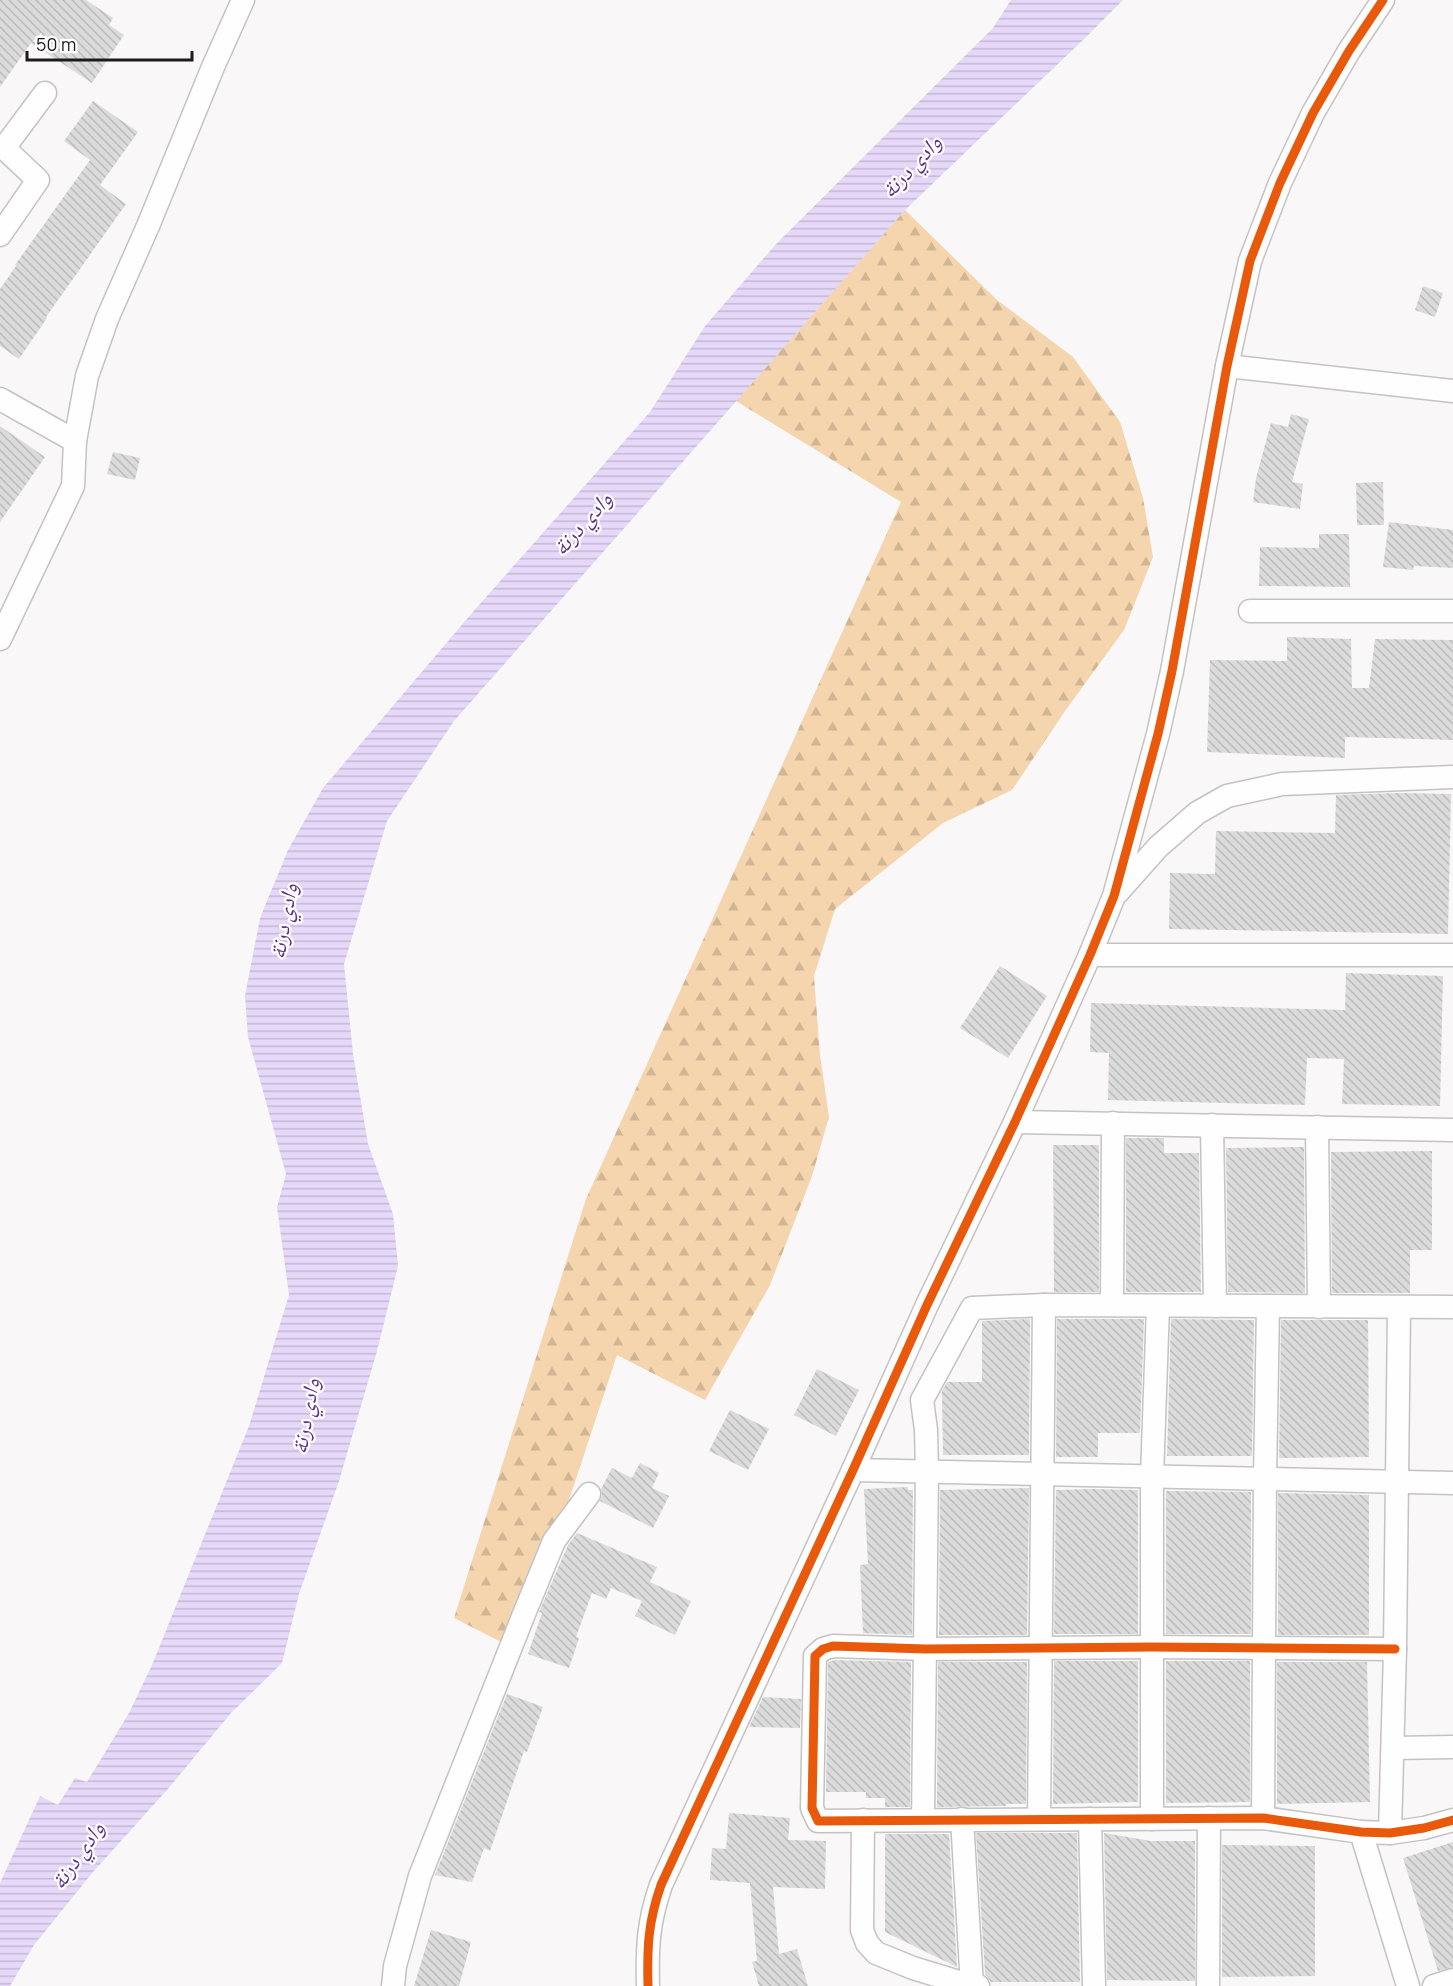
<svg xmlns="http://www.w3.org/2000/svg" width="1453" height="1986" viewBox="0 0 1453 1986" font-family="Manrope,'Noto Naskh Arabic',sans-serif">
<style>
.forest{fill:url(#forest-firs)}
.water{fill:url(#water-rules)}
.building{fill:url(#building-back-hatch)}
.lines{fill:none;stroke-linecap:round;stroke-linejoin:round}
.minor-casing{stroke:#c4c2c2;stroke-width:25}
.minor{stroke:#fefefe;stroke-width:22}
.cycleway-casing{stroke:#fff;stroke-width:13}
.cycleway{stroke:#e8590c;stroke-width:9}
.labels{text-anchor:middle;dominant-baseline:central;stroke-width:4.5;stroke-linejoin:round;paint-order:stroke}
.water-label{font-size:22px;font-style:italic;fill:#5e348a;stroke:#fff}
</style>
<defs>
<pattern id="forest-firs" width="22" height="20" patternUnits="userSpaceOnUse" patternTransform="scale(1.5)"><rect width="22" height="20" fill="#f4d5ae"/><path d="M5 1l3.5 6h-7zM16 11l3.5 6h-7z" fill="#d1b695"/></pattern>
<pattern id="water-rules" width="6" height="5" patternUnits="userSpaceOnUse" patternTransform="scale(1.5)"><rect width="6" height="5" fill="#e5d8f8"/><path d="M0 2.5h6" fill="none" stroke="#c4b9d4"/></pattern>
<pattern id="building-back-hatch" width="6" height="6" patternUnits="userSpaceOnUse" patternTransform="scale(1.5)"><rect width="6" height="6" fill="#dcdbdc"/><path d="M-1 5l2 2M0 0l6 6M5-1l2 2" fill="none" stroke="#bcbbbc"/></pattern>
</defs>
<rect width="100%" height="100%" fill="#f9f7f7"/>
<path class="forest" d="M 905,210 L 997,300 L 1073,357 L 1120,422 L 1143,498 L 1153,557 L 1124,630 L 1065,711 L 1012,790 L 943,823 L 835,909 L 814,976 L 820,1055 L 829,1117 L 812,1176 L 770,1285 L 705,1400 L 617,1355 L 519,1651 L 454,1618 L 586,1199 L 901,502 L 736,401 Z"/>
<path class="water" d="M 1011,0 L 1123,0 L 1083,40 L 905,210 L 454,721 L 387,821 L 344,964 L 353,1054 L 368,1144 L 393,1214 L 398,1266 L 377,1351 L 339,1481 L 299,1594 L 282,1663 L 231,1713 L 167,1790 L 93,1872 L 34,1945 L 10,1986 L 0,1986 L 0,1883 L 40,1796 L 58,1805 L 75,1778 L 87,1782 L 129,1713 L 152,1665 L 249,1426 L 289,1295 L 277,1207 L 286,1174 L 248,1037 L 245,996 L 260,918 L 288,850 L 323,788 L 472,613 L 650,412 L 705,326 L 777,243 L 993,28 Z"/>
<g class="building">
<path d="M 0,0 L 86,0 L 113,18 L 109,25 L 124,35 L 92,83 L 31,43 L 0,87 Z"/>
<path d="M 93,101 L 138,132 L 100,185 L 126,204 L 46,317 L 47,318 L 19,359 L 0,346 L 0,289 L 16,266 L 15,265 L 90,160 L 64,141 Z"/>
<path d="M 1423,286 L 1443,293 L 1435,317 L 1415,310 Z"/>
<path d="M 1291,414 L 1309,419 L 1292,482 L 1303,484 L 1300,509 L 1253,502 L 1256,478 L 1271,423 L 1288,427 Z"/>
<path d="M 0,426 L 45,457 L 0,522 Z"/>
<path d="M 113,452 L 140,458 L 135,480 L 107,474 Z"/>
<path d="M 1383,482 L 1384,525 L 1357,525 L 1356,483 Z"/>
<path d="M 1389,522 L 1453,530 L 1453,568 L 1414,566 L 1413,570 L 1383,567 Z"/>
<path d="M 1319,534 L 1349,534 L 1350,587 L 1259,586 L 1260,547 L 1319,548 Z"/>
<path d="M 1287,637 L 1351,639 L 1352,688 L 1369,688 L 1375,639 L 1453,640 L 1453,740 L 1345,737 L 1345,758 L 1207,752 L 1210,660 L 1287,661 Z"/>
<path d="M 1399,793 L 1451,794 L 1448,934 L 1169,929 L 1170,873 L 1215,874 L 1216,831 L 1335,833 L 1336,795 Z"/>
<path d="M 1000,966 L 1047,996 L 1008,1058 L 960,1028 Z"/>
<path d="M 1346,973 L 1443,976 L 1440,1106 L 1342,1104 L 1344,1059 L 1307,1058 L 1305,1105 L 1108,1100 L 1109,1053 L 1090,1052 L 1091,1003 L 1345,1010 Z"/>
<path d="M 1126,1138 L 1164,1138 L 1164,1153 L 1199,1153 L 1201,1292 L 1126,1292 Z"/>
<path d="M 1053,1145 L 1099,1145 L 1099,1292 L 1054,1292 Z"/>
<path d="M 1304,1147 L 1305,1293 L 1228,1292 L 1226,1148 Z"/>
<path d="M 1432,1151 L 1432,1250 L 1410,1250 L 1410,1293 L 1332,1293 L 1331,1152 Z"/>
<path d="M 1030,1319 L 1029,1455 L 943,1455 L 942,1391 L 947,1382 L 982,1382 L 982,1321 Z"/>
<path d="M 1057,1319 L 1144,1319 L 1140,1433 L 1098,1433 L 1098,1457 L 1056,1457 Z"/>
<path d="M 1171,1319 L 1254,1320 L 1252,1456 L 1167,1456 Z"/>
<path d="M 1281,1320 L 1368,1320 L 1369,1457 L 1279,1458 Z"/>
<path d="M 817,1369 L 859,1390 L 836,1436 L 794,1415 Z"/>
<path d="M 730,1410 L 769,1429 L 748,1470 L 709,1451 Z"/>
<path d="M 640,1463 L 659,1473 L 652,1488 L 669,1496 L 653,1528 L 600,1501 L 602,1495 L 601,1489 L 612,1468 L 632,1478 Z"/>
<path d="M 908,1487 L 908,1490 L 913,1490 L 912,1635 L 863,1633 L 860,1565 L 868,1564 L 864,1489 Z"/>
<path d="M 1029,1488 L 1027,1635 L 939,1635 L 940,1490 Z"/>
<path d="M 1094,1489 L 1138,1490 L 1138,1634 L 1054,1634 L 1056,1490 Z"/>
<path d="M 1166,1491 L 1251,1492 L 1251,1634 L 1166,1634 Z"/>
<path d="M 1278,1493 L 1369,1495 L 1369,1635 L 1278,1635 Z"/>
<path d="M 577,1533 L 657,1567 L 650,1582 L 691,1601 L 675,1635 L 635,1616 L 642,1601 L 611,1588 L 606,1599 L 592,1593 L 576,1637 L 579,1638 L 569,1668 L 528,1654 L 542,1613 L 539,1612 L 568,1545 Z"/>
<path d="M 835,1660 L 911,1662 L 910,1807 L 885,1807 L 885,1798 L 866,1798 L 866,1792 L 826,1792 L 828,1662 Z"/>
<path d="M 1054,1661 L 1138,1661 L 1138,1802 L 1053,1804 Z"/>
<path d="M 1166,1661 L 1250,1661 L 1250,1802 L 1166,1803 Z"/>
<path d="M 938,1662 L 1027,1662 L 1026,1804 L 1006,1804 L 1006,1806 L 937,1807 Z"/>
<path d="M 1277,1662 L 1367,1662 L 1370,1802 L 1277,1804 Z"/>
<path d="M 507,1694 L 543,1707 L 527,1752 L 524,1751 L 490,1851 L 484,1848 L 472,1882 L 435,1875 Z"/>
<path d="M 763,1697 L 801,1699 L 800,1728 L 749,1727 Z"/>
<path d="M 729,1813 L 790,1818 L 788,1840 L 826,1841 L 825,1889 L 773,1887 L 779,1954 L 797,1949 L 808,1986 L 759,1986 L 752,1962 L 757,1961 L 750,1883 L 710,1880 L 712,1848 L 726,1849 Z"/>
<path d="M 976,1833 L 1077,1833 L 1080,1982 L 991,1982 L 985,1974 Z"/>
<path d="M 1104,1833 L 1151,1841 L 1195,1841 L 1195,1981 L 1107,1980 Z"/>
<path d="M 885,1834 L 949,1834 L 957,1967 L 885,1932 Z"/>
<path d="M 1453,1842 L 1453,1967 L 1438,1971 L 1403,1858 Z"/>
<path d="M 1222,1845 L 1315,1846 L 1315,1976 L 1222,1977 Z"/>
<path d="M 431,1930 L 471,1942 L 459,1986 L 414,1986 Z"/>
</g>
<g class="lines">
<g class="minor-casing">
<g id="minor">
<path d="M 0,235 L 38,180 L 4,148 L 45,93"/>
<path d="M 1227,366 L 1453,391"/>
<path d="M 0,399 L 75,441"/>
<path d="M 1250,611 L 1453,611"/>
<path d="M 0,639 L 73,486 L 75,441 L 87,376 L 107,319 L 148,226 L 213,67 L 243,0"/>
<path d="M 1118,892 L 1158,847 L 1197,813 L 1227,796 L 1282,784 L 1453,777"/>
<path d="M 1090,955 L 1453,955"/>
<path d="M 1015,1122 L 1453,1130"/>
<path d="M 1212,1125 L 1215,1306"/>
<path d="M 1317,1127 L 1319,1307"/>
<path d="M 1112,1305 L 1113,1123"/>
<path d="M 853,1470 L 1453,1483"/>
<path d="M 1395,1649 L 1152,1647 L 925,1649 L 833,1646 L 823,1649 L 815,1656 L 812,1808 L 818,1821 L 1263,1818 L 1361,1832 L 1390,1833 L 1424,1828 L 1453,1820"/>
<path d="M 1393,1748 L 1453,1747"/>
<path d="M 1263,1818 L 1265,1479 L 1268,1306"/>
<path d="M 962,1819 L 972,1986"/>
<path d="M 1039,1819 L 1044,1305"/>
<path d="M 1090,1819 L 1094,1986"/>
<path d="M 1152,1819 L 1152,1477 L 1158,1306"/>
<path d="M 863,1820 L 862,1930 L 867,1943 L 876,1953 L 913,1968 L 972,1986 L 978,1986"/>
<path d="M 923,1820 L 927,1471 L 926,1430 L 922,1400 L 972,1308 L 1044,1305 L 1453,1307"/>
<path d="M 1361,1832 L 1408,1986"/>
<path d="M 1390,1833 L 1395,1649 L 1399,1308"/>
<path d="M 393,1986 L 395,1966 L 420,1876 L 524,1614 L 554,1541 L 589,1494"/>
<path d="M 648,1986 C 647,1948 648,1922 661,1885 L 853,1470 L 927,1305 L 1015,1122 L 1090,955 L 1114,896 L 1158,734 L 1172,671 L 1227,366 L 1250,261 L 1280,183 L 1313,113 L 1349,51 L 1383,0"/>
<path d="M 1208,1986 L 1209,1818"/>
<path d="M 1434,1986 L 1453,1980"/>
</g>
</g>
<use href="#minor" class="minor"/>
<g class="cycleway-casing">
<g id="cycleway">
<path d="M 1395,1649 L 1152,1647 L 925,1649 L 833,1646 L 823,1649 L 815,1656 L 812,1808 L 818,1821 L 1263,1818 L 1361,1832 L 1390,1833 L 1424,1828 L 1453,1820"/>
<path d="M 648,1986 C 647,1948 648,1922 661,1885 L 853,1470 L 927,1305 L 1015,1122 L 1090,955 L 1114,896 L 1158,734 L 1172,671 L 1227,366 L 1250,261 L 1280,183 L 1313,113 L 1349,51 L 1383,0"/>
</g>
</g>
<use href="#cycleway" class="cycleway"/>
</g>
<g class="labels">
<g class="water-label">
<text transform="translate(911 166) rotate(-47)">وادي درنة</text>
<text transform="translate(582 523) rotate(-48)">وادي درنة</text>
<text transform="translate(283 921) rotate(-80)">وادي درنة</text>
<text transform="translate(305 1416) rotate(-80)">وادي درنة</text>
<text transform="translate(77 1855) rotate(-55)">وادي درنة</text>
</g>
</g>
<path d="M27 51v9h165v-9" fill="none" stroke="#1c1b1b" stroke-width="3"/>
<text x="36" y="51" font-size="18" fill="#1c1b1b" stroke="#ffffff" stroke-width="4.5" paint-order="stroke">50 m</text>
</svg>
